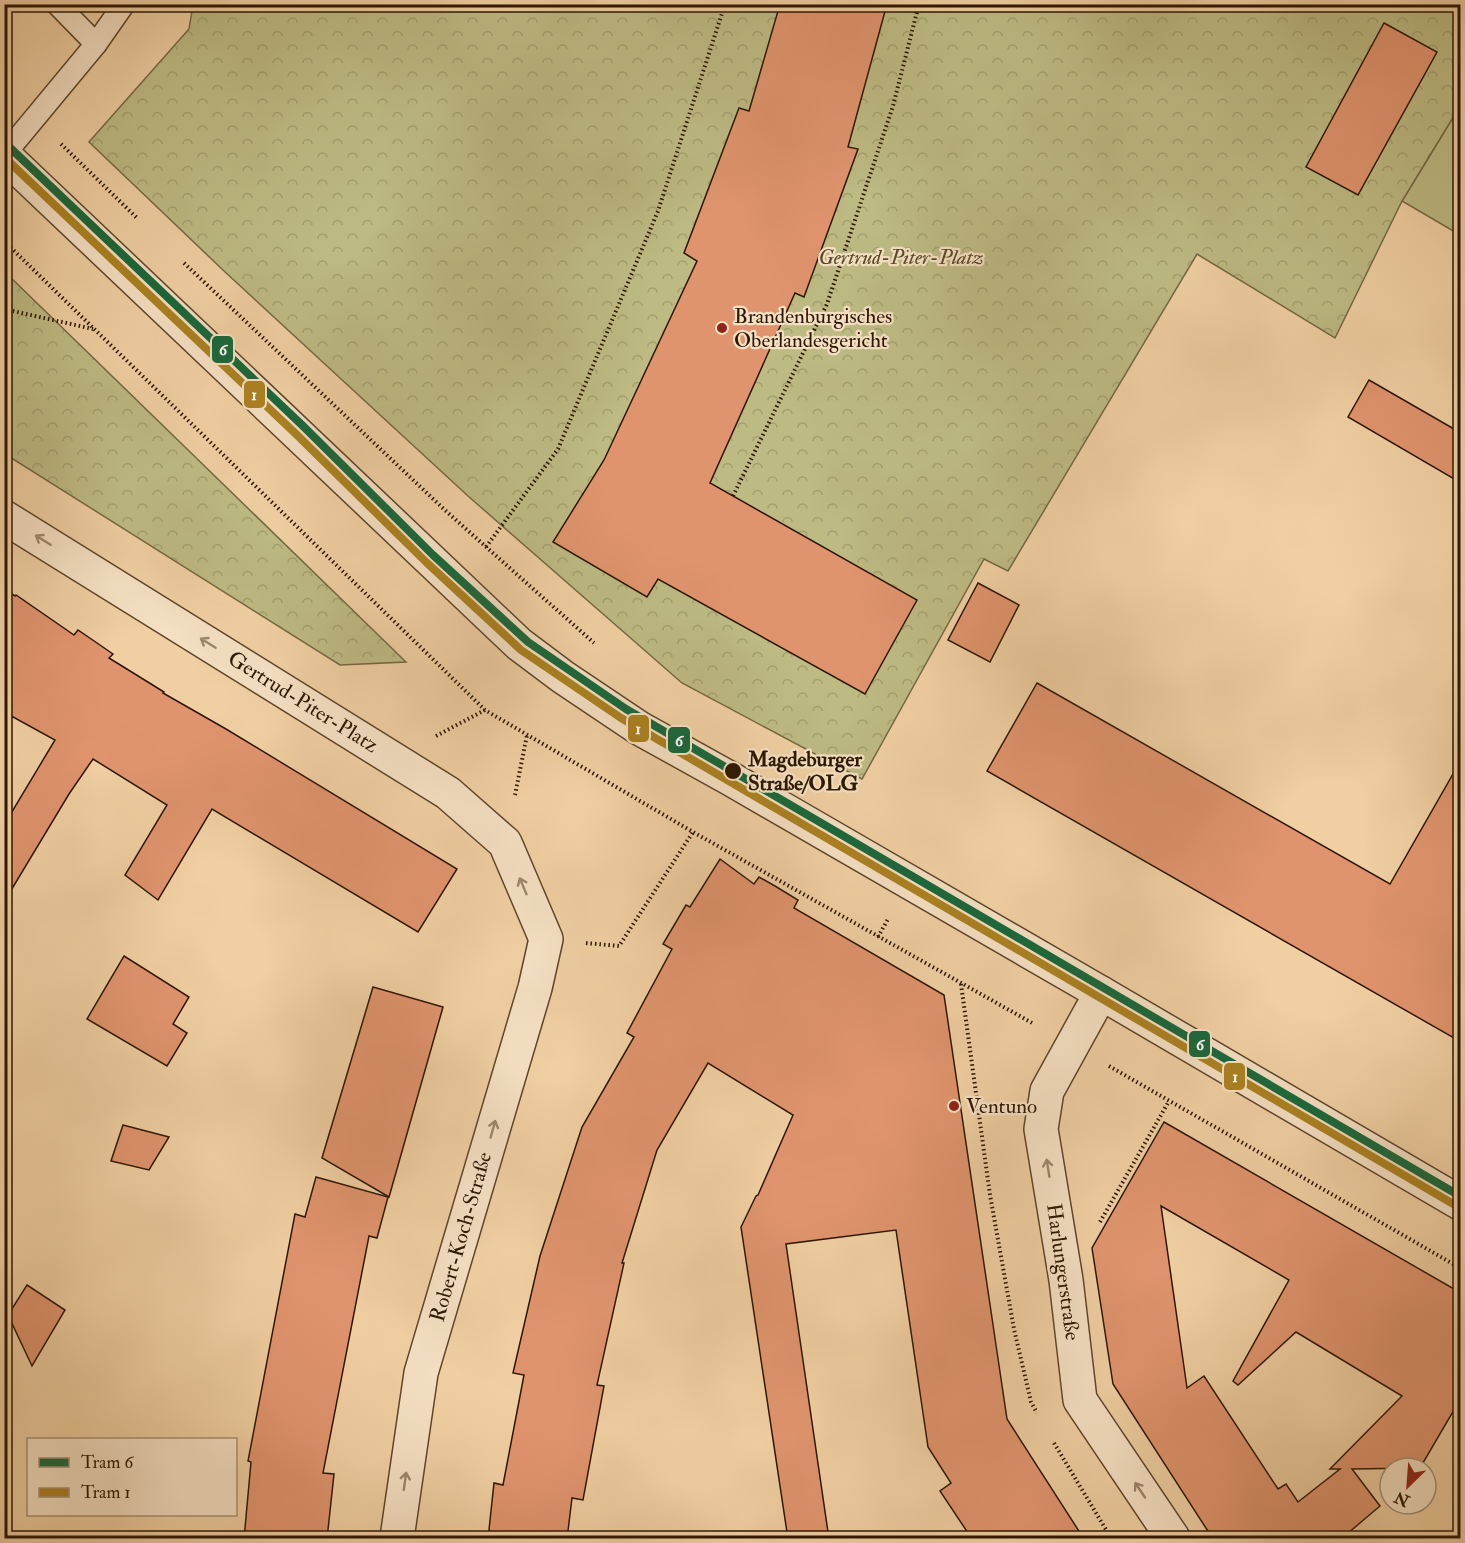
<svg xmlns="http://www.w3.org/2000/svg" width="1465" height="1543" viewBox="0 0 1465 1543" font-family="'IM FELL Double Pica',serif">
<style>
.grass{fill:#bdba83;stroke:#756842;stroke-width:1.5}
.forest{fill:url(#forest-crowns);stroke:#756842;stroke-width:1.5}
.building{fill:#e0946d;stroke:#2d1701;stroke-width:1.5;fill-rule:evenodd}
.lines{fill:none;stroke-linecap:round;stroke-linejoin:round}
.service-casing{stroke:#5e4529;stroke-width:24}
.minor-casing{stroke:#5e4529;stroke-width:36}
.tertiary-casing{stroke:#5e4529;stroke-width:36}
.path{stroke:#2d1701;stroke-width:4;stroke-dasharray:1.5 3;stroke-linecap:butt}
.service{stroke:#f5e0c3;stroke-width:21}
.minor{stroke:#f5e0c3;stroke-width:33}
.tertiary{stroke:#f5e0c3;stroke-width:33}
.tram-1-casing{stroke:#f5e0c3;stroke-width:12}
.tram-2-casing{stroke:#f5e0c3;stroke-width:12}
.tram-1{stroke:#18683c;stroke-width:8}
.tram-2{stroke:#ab8120;stroke-width:8}
.oneway{stroke:#9b866c}
.poi-dot{fill:#8f2418;stroke:#f5e0c3;stroke-width:2}
.stop-dot{fill:#2d1701;stroke:#f5e0c3;stroke-width:2}
.labels{text-anchor:middle;dominant-baseline:central;stroke-width:4.5;stroke-linejoin:round;paint-order:stroke}
.park-label{font-size:21px;font-style:italic;fill:#584828;stroke:#f5e0c3}
.poi-label{font-size:21px;fill:#2d1701;stroke:#f5e0c3;text-anchor:start}
.street-label{font-size:21px;fill:#2d1701;stroke:#f5e0c3}
.stop-label{font-size:21px;font-weight:bold;fill:#2d1701;stroke:#f5e0c3;text-anchor:start}
.line-badge{stroke:#f5e0c3;stroke-width:2}
.badge-label{font-size:16px;text-anchor:middle;font-weight:bold;fill:#fff}
</style>
<defs>
<pattern id="forest-crowns" width="20" height="18" patternUnits="userSpaceOnUse" patternTransform="scale(1.5)"><rect width="20" height="18" fill="#bdba83"/><path d="M2 6a3 3 0 1 1 6 0M12 15a3 3 0 1 1 6 0" fill="none" stroke="#a39f6f"/></pattern>
</defs>
<rect width="100%" height="100%" fill="#f0cfa2"/>
<filter id="stains"><feTurbulence type="fractalNoise" baseFrequency=".00333" numOctaves="4"/><feColorMatrix values="0 0 0 0 .2 0 0 0 0 .09 0 0 0 0 .02 0 0 0 .5 -.17"/></filter>
<radialGradient id="worn" r=".72"><stop offset=".6" stop-color="#630" stop-opacity="0"/><stop offset="1" stop-color="#630" stop-opacity=".3"/></radialGradient>
<path class="grass" d="M 1460,106 L 1460,235 L 1402,201 Z"/>
<g class="forest">
<path d="M 193,5 L 1460,5 L 1460,106 L 1402,201 L 1335,338 L 1197,254 L 1008,571 L 984,559 L 862,779 L 682,683 L 468,496 L 224,271 L 89,142 L 189,29 Z"/>
<path d="M 5,272 L 406,662 L 340,665 L 5,454 Z"/>
</g>
<g class="building">
<path d="M 780,4 L 887,4 L 848,147 L 858,149 L 804,297 L 795,293 L 710,483 L 917,600 L 865,694 L 658,579 L 647,597 L 553,542 L 604,460 L 697,261 L 684,253 L 739,108 L 749,111 Z"/>
<path d="M 1384,23 L 1437,52 L 1358,195 L 1306,167 Z"/>
<path d="M 1369,380 L 1461,433 L 1461,483 L 1348,417 Z"/>
<path d="M 978,583 L 1019,605 L 990,662 L 948,640 Z"/>
<path d="M 4,589 L 15,596 L 16,595 L 74,635 L 78,630 L 113,654 L 109,658 L 164,692 L 163,693 L 226,729 L 457,869 L 418,932 L 212,809 L 158,900 L 125,875 L 167,805 L 93,759 L 69,794 L 4,902 L 4,825 L 55,740 L 4,712 Z"/>
<path d="M 1037,683 L 1390,884 L 1461,760 L 1461,1042 L 987,771 Z"/>
<path d="M 720,859 L 754,884 L 759,877 L 775,886 L 798,900 L 794,908 L 944,995 L 1007,1419 L 1084,1539 L 972,1539 L 940,1491 L 951,1483 L 928,1447 L 896,1230 L 786,1244 L 829,1539 L 788,1539 L 741,1227 L 756,1196 L 758,1195 L 793,1115 L 708,1063 L 657,1150 L 622,1263 L 624,1263 L 597,1385 L 604,1386 L 583,1500 L 572,1498 L 567,1539 L 488,1539 L 494,1483 L 503,1485 L 524,1375 L 513,1373 L 540,1256 L 582,1127 L 634,1037 L 627,1033 L 672,949 L 663,944 L 686,905 L 690,907 Z"/>
<path d="M 124,956 L 189,997 L 173,1024 L 187,1033 L 167,1066 L 87,1019 Z"/>
<path d="M 373,987 L 443,1007 L 389,1197 L 322,1158 Z"/>
<path d="M 1164,1122 L 1461,1293 L 1461,1398 L 1420,1468 L 1352,1469 L 1380,1506 L 1341,1539 L 1213,1539 L 1113,1384 L 1092,1248 ZM 1161,1206 L 1289,1280 L 1233,1381 L 1238,1385 L 1296,1332 L 1402,1396 L 1330,1469 L 1340,1469 L 1298,1502 L 1286,1484 L 1278,1489 L 1204,1376 L 1187,1388 Z"/>
<path d="M 123,1125 L 169,1137 L 149,1170 L 111,1161 Z"/>
<path d="M 316,1177 L 388,1197 L 377,1238 L 369,1236 L 323,1473 L 334,1474 L 327,1539 L 244,1539 L 251,1462 L 248,1461 L 295,1214 L 305,1217 Z"/>
<path d="M 27,1285 L 65,1310 L 32,1366 L 8,1315 Z"/>
</g>
<g class="lines">
<g class="service-casing">
<g id="service">
<path d="M 57,4 L 96,44"/>
<path d="M 4,155 L 96,44 L 124,4"/>
</g>
</g>
<g class="minor-casing">
<g id="minor">
<path d="M 4,517 L 448,793 L 505,843 L 546,939 L 535,988 L 421,1373 L 397,1538"/>
<path d="M 1101,993 L 1047,1091 L 1041,1129 L 1066,1280 L 1080,1400 L 1173,1538"/>
</g>
</g>
<g class="tertiary-casing">
<path id="tertiary" d="M 4,155 L 519,644 L 563,677 L 639,728 L 731,779 L 1101,993 L 1460,1203"/>
</g>
<g class="path">
<path d="M 61,144 L 137,218"/>
<path d="M 4,241 L 485,710 L 693,832 L 1034,1024"/>
<path d="M 184,263 L 448,513 L 594,643"/>
<path d="M 4,309 L 93,329"/>
<path d="M 733,496 L 827,304 L 893,106 L 919,4"/>
<path d="M 486,547 L 558,449 L 658,211 L 725,4"/>
<path d="M 436,736 L 485,710"/>
<path d="M 515,795 L 527,735"/>
<path d="M 878,937 L 888,919"/>
<path d="M 586,943 L 619,946 L 693,832"/>
<path d="M 961,984 L 990,1195 L 1014,1329 L 1031,1402 L 1037,1413"/>
<path d="M 1109,1066 L 1460,1268"/>
<path d="M 1100,1222 L 1169,1101"/>
<path d="M 1054,1443 L 1111,1538"/>
</g>
<use href="#service" class="service"/>
<use href="#minor" class="minor"/>
<use href="#tertiary" class="tertiary"/>
<g class="tram-1-casing">
<path id="tram-1" d="M 4,142 L 303,426 L 433,555 L 528,642 L 626,709 L 1460,1196"/>
</g>
<g class="tram-2-casing">
<path id="tram-2" d="M 4,157 L 296,434 L 426,562 L 521,650 L 621,718 L 1455,1205"/>
</g>
<use href="#tram-1" class="tram-1"/>
<use href="#tram-2" class="tram-2"/>
</g>
<defs><path id="oneway-shaft" d="M-6 0H5M1.5-3L5.5 0L1.5 3" fill="none" stroke-width="1.6" stroke-linecap="round" stroke-linejoin="round" transform="scale(1.5)"/></defs>
<g class="oneway">
<use href="#oneway-shaft" transform="translate(43 540) rotate(-148)"/>
<use href="#oneway-shaft" transform="translate(208 643) rotate(-148)"/>
<use href="#oneway-shaft" transform="translate(523 886) rotate(-113)"/>
<use href="#oneway-shaft" transform="translate(493 1129) rotate(-74)"/>
<use href="#oneway-shaft" transform="translate(1048 1168) rotate(-99)"/>
<use href="#oneway-shaft" transform="translate(405 1481) rotate(-82)"/>
<use href="#oneway-shaft" transform="translate(1140 1490) rotate(-124)"/>
</g>
<g class="poi-dot">
<circle cx="722" cy="328" r="6"/>
<circle cx="954" cy="1106" r="6"/>
</g>
<circle class="stop-dot" cx="733" cy="771" r="9"/>
<g class="labels">
<g class="park-label">
<text x="901" y="257">Gertrud-Piter-Platz</text>
</g>
<g class="poi-label">
<text x="734" y="316">Brandenburgisches<tspan x="734" dy="24">Oberlandesgericht</tspan></text>
<text x="966" y="1106">Ventuno</text>
</g>
<g class="street-label">
<text transform="translate(303 702) rotate(32)">Gertrud-Piter-Platz</text>
<text transform="translate(461 1237) rotate(-74)">Robert-Koch-Straße</text>
<text transform="translate(1063 1272) rotate(82)">Harlungerstraße</text>
</g>
<g class="stop-label">
<text x="748" y="759">Magdeburger<tspan x="748" dy="24">Straße/OLG</tspan></text>
</g>
</g>
<g class="line-badge">
<rect x="211" y="335" width="23" height="29" rx="6" fill="#18683c"/>
<rect x="243" y="380" width="23" height="29" rx="6" fill="#ab8120"/>
<rect x="627" y="714" width="23" height="29" rx="6" fill="#ab8120"/>
<rect x="667" y="726" width="24" height="28" rx="6" fill="#18683c"/>
<rect x="1188" y="1030" width="23" height="28" rx="6" fill="#18683c"/>
<rect x="1223" y="1062" width="23" height="29" rx="6" fill="#ab8120"/>
</g>
<g class="badge-label">
<text x="223" y="355">6</text>
<text x="254" y="400">1</text>
<text x="638" y="734">1</text>
<text x="679" y="746">6</text>
<text x="1200" y="1050">6</text>
<text x="1235" y="1082">1</text>
</g>
<rect width="1465" height="1543" fill="none" stroke="#f0cfa2" stroke-width="24"/>
<rect x="6" y="6" width="1453" height="1531" fill="none" stroke="#2d1701" stroke-width="3"/>
<rect x="12" y="12" width="1441" height="1519" fill="none" stroke="#2d1701" stroke-width="1.5"/>
<rect x="27" y="1438" width="210" height="78" fill="#f5e0c3" stroke="#a59075" stroke-width="1.5"/>
<rect x="39" y="1458" width="30" height="9" fill="#18683c" stroke="#a59075" stroke-width="1.5"/>
<text x="81" y="1468" font-size="18" fill="#2d1701">Tram 6</text>
<rect x="39" y="1488" width="30" height="9" fill="#ab8120" stroke="#a59075" stroke-width="1.5"/>
<text x="81" y="1498" font-size="18" fill="#2d1701">Tram 1</text>
<g transform="translate(1408 1486) rotate(205)"><circle r="28" fill="#f5e0c3" stroke="#a59075" stroke-width="1.5"/>
<path d="M0-4.5L10 22L0 15L-10 22Z" fill="#8f2418"/>
<text y="-9" font-size="16" font-weight="bold" text-anchor="middle" fill="#2d1701">N</text>
</g>
<rect width="100%" height="100%" filter="url(#stains)"/>
<rect width="100%" height="100%" fill="url(#worn)"/>
</svg>
